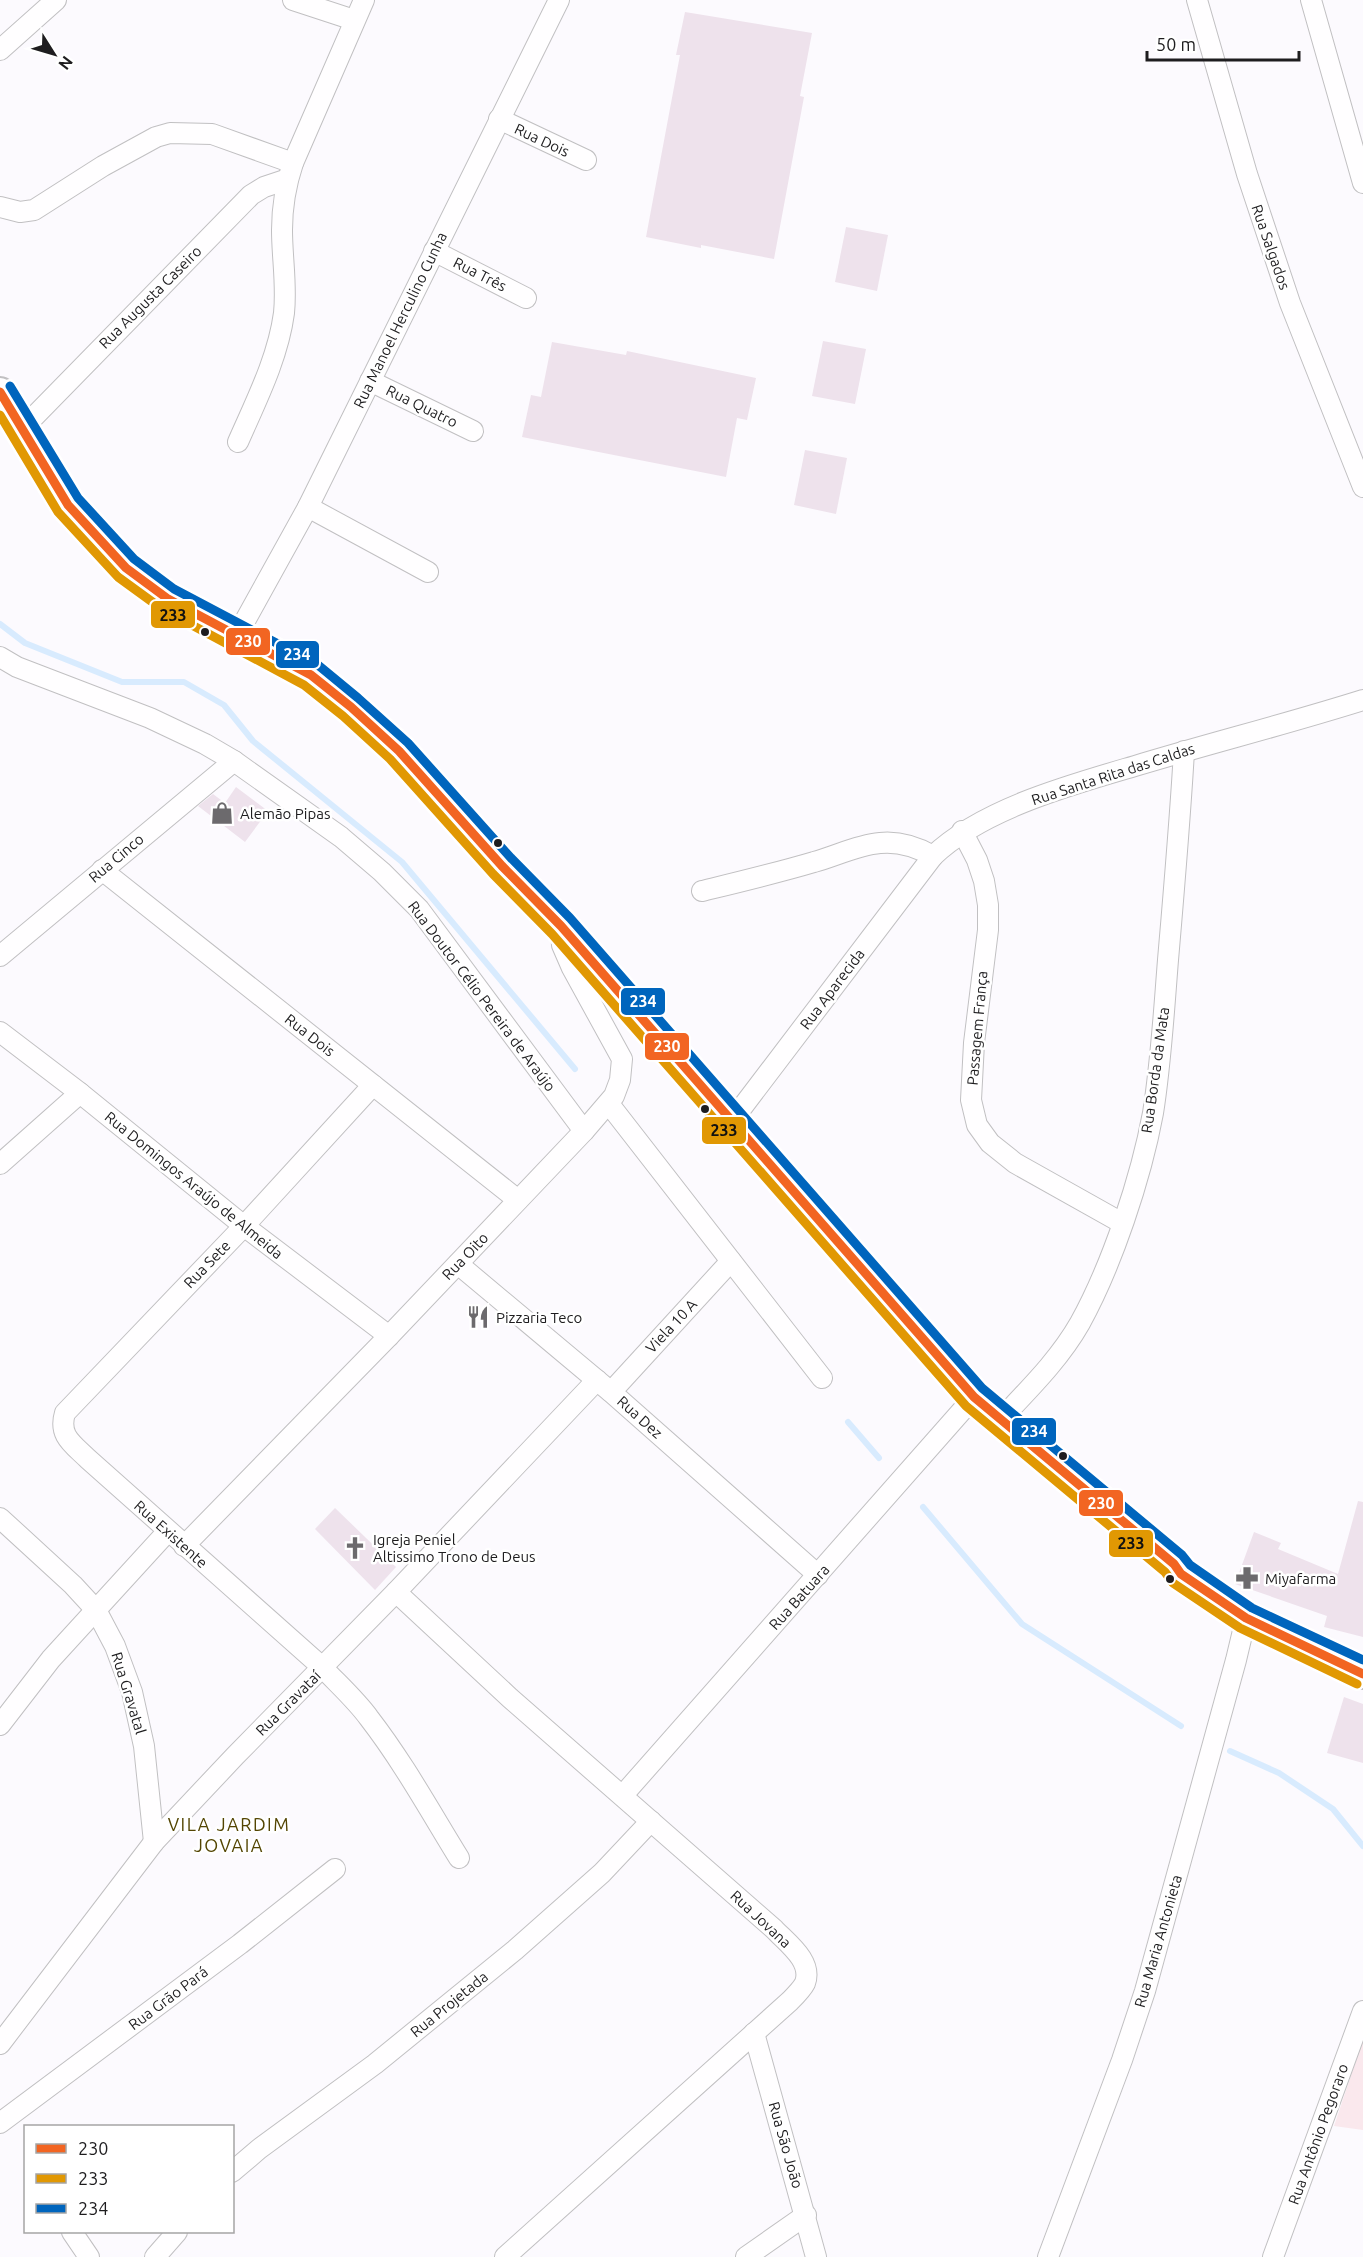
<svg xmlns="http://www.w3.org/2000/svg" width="1363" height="2257" viewBox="0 0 1363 2257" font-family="Ubuntu,sans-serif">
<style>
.green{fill:#fae8ed}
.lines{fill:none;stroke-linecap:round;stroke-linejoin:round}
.stream{stroke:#d8ebfe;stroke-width:6}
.building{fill:#eee2ec}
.street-casing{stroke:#c1c0c2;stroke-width:22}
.secondary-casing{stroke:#c1c0c2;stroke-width:32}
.street{stroke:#fffeff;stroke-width:20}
.secondary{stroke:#fffeff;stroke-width:28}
.bus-1-casing{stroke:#fff;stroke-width:14}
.bus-2-casing{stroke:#fff;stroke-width:14}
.bus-3-casing{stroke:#fff;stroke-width:14}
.bus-1{stroke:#f26522;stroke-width:9}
.bus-2{stroke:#e19803;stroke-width:9}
.bus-3{stroke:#0065bd;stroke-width:9}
.bus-dot{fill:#1e1d1f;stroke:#fff;stroke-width:2}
.labels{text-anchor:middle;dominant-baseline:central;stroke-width:5;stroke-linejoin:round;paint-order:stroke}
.street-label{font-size:15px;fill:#1e1d1f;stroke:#fff}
.poi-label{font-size:15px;fill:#1e1d1f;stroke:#fff;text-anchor:start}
.quarter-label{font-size:18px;letter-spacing:1.5px;fill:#534502;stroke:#fff}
.line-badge{stroke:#fff;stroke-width:2}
.badge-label{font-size:16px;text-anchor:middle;font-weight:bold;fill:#fff}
.pale-badge-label{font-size:16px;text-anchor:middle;font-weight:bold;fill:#111}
</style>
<rect width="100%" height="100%" fill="#fcfafe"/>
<path class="green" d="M 1363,2040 L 1363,2130 L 1334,2126 Z"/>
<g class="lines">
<g class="stream">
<path d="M 0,624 L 25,643 L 122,682 L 184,682 L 224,705 L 253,741 L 402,862 L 575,1069"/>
<path d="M 848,1422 L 879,1458"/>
<path d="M 923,1507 L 1022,1624 L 1181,1726"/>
<path d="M 1230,1751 L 1279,1773 L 1333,1809 L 1363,1846"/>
</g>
</g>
<g class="building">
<path d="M 685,12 L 812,33 L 800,96 L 804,97 L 774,259 L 701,245 L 701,248 L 646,237 L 680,55 L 676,55 Z"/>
<path d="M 846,227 L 888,235 L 877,291 L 835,282 Z"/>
<path d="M 823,341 L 866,349 L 855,404 L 812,396 Z"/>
<path d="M 552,342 L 626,355 L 627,351 L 756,378 L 747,420 L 737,418 L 726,477 L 522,437 L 531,395 L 541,397 Z"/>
<path d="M 805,450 L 847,458 L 836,514 L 794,505 Z"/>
<path d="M 236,787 L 268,811 L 245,842 L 198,806 L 213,794 L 225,803 Z"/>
<path d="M 1358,1501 L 1363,1502 L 1363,1637 L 1324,1627 L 1327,1616 L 1235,1584 L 1254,1532 L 1281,1543 L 1278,1549 L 1338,1574 Z"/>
<path d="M 335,1508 L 396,1567 L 375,1590 L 315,1529 Z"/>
<path d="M 1344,1697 L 1363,1704 L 1363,1763 L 1327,1753 Z"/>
</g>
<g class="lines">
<g class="street-casing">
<g id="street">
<path d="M 293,0 L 354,20"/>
<path d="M 1197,0 L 1247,174 L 1290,303 L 1363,487"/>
<path d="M 1311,0 L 1363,183"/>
<path d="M 0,50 L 56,0"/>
<path d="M 499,119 L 586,160"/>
<path d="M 0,207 L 20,212 L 34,210 L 103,166 L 156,137 L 170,133 L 212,134 L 293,163"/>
<path d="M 434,251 L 526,298"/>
<path d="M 370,381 L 473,431"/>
<path d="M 21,430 L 251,195 L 264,187 L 288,179"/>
<path d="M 238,442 C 256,401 278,358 284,313 C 287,285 282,258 282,230 C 282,208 286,184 293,163 L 364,0"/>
<path d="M 308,507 L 428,572"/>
<path d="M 236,637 L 308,507 L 559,0"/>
<path d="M 0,657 L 17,667 L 150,718 L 205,744 L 234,761 L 341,837 L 382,872 L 419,909 L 584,1131"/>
<path d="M 962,831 L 977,860 L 984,881 L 988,905 L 988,930 L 974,1043 L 971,1100 L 977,1125 L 990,1143 L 1015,1163 L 1122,1223"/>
<path d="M 102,870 L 518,1200"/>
<path d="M 702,891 C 739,882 777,873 814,862 C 836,856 857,845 880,843 C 899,841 917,847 933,856 C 982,809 1070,785 1135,766 C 1211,743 1287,724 1363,700"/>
<path d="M 0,956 L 234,761"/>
<path d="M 0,1032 L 80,1093 L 244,1226 L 389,1336"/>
<path d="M 373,1085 L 244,1226 L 65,1413 C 58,1436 73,1444 88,1459 L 322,1667 C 338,1684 356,1700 369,1718 C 403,1762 430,1811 459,1858"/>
<path d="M 609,1104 L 822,1378"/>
<path d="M 731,1122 L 933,856"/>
<path d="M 0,1164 L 80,1093"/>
<path d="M 458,1264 L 611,1392 L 818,1575"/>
<path d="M 611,1392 L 731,1261"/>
<path d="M 999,1421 C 1028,1390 1059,1360 1080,1323 C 1112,1265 1141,1178 1153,1113 C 1161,1063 1164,1010 1168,960 C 1174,890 1180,821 1184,751"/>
<path d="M 0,1518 L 73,1585 L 96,1610 L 115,1646 L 132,1692 L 144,1746 L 154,1842"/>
<path d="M 184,1546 L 389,1336 L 584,1131 L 614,1096 L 620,1080 L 622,1059 L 572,968 L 562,945 L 561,929"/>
<path d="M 396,1592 L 510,1698 L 774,1929 C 787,1943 813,1961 805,1983 C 802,1989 795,1996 790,2001 L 505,2257"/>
<path d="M 0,1725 L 51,1659 L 168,1531"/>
<path d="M 623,1795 L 974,1397"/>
<path d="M 754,2033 L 816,2257"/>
<path d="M 0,2044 L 154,1842 L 235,1756 L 396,1592 L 597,1380"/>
<path d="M 0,2123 L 240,1944 L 335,1869"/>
<path d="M 232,2172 L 259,2149 L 375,2064 L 515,1950 L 602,1873 L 651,1821"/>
<path d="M 72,2232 L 89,2257"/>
<path d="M 155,2257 L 177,2232"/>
<path d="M 746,2257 L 806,2215"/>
<path d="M 1048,2257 L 1122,2060 L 1145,1991 L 1236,1660 L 1246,1618"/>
<path d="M 1273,2257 L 1363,2011"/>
</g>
</g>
<g class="secondary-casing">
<path id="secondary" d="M 0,392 L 68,505 L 126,568 L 168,599 L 311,675 L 351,707 L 399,751 L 502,866 L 561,926 L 974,1397 L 1174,1564 L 1181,1574 L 1246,1618 L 1349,1666 L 1363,1674"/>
</g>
<use href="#street" class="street"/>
<use href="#secondary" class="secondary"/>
<g class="bus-1-casing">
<path id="bus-1" d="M 0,392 L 68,505 L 126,568 L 168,599 L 311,675 L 351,707 L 399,751 L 502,866 L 561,926 L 974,1397 L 1174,1564 L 1181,1574 L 1246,1618 L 1363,1674"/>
</g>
<g class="bus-2-casing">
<path id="bus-2" d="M 0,415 L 58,512 L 118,577 L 162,609 L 304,685 L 343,716 L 390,759 L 493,874 L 552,934 L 966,1406 L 1165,1572 L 1173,1583 L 1240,1628 L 1357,1684"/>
</g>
<g class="bus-3-casing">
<path id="bus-3" d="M 10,386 L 78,498 L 134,559 L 174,589 L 318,665 L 358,698 L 408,743 L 511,858 L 570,918 L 982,1388 L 1182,1555 L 1190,1565 L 1252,1608 L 1363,1660"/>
</g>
<use href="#bus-1" class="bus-1"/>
<use href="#bus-2" class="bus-2"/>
<use href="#bus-3" class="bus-3"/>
</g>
<defs>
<g id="shop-bare" transform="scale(1.8)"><path d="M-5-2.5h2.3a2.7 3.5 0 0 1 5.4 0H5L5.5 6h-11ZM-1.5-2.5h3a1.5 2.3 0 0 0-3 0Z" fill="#6c6a6d" stroke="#fff" stroke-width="2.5" paint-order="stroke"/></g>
<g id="restaurant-bare" transform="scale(1.8)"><path d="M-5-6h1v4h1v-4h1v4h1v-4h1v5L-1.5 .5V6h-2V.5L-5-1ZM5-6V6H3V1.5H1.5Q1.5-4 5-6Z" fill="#6c6a6d" stroke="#fff" stroke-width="2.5" paint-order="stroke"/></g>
<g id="church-bare" transform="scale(1.8)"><path d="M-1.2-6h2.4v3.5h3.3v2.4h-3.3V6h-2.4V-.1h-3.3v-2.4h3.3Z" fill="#6c6a6d" stroke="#fff" stroke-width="2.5" paint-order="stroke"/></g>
<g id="pharmacy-bare" transform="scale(1.8)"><path d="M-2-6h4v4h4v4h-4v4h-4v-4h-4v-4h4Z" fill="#6c6a6d" stroke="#fff" stroke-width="2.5" paint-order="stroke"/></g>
</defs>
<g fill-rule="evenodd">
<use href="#shop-bare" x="222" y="813"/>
<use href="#restaurant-bare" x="478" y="1317"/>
<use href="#church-bare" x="355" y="1548"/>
<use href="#pharmacy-bare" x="1247" y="1578"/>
</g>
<g class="bus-dot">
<circle cx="205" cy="632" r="5"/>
<circle cx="498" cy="843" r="5"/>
<circle cx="705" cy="1109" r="5"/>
<circle cx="1063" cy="1456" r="5"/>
<circle cx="1170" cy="1579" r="5"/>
</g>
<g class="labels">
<g class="street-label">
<text transform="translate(542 140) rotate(25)">Rua Dois</text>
<text transform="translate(1271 247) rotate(71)">Rua Salgados</text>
<text transform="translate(480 274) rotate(27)">Rua Três</text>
<text transform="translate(150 297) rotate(-45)">Rua Augusta Caseiro</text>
<text transform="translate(400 320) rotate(-64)">Rua Manoel Herculino Cunha</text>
<text transform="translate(422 406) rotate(26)">Rua Quatro</text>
<text transform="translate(1113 774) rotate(-18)">Rua Santa Rita das Caldas</text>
<text transform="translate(116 858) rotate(-40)">Rua Cinco</text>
<text transform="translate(832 989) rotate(-53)">Rua Aparecida</text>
<text transform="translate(482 996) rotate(53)">Rua Doutor Célio Pereira de Araújo</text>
<text transform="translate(977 1028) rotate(-85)">Passagem França</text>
<text transform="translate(310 1035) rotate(38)">Rua Dois</text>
<text transform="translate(1155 1070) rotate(-82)">Rua Borda da Mata</text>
<text transform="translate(194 1185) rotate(39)">Rua Domingos Araújo de Almeida</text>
<text transform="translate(465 1256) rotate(-46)">Rua Oito</text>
<text transform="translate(207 1264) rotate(-46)">Rua Sete</text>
<text transform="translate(671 1326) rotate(-47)">Viela 10 A</text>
<text transform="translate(640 1417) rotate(42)">Rua Dez</text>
<text transform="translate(171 1534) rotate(42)">Rua Existente</text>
<text transform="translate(799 1597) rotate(-48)">Rua Batuara</text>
<text transform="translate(129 1693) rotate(73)">Rua Gravatal</text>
<text transform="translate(288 1703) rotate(-45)">Rua Gravataí</text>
<text transform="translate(761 1919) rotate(43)">Rua Jovana</text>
<text transform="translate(1158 1941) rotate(-74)">Rua Maria Antonieta</text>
<text transform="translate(168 1998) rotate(-37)">Rua Grão Pará</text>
<text transform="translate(449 2004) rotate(-39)">Rua Projetada</text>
<text transform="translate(1318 2134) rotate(-70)">Rua Antônio Pegoraro</text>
<text transform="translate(786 2145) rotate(74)">Rua São João</text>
</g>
<g class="poi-label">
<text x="240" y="813">Alemão Pipas</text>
<text x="496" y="1317">Pizzaria Teco</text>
<text x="373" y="1539">Igreja Peniel<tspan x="373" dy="17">Altissimo Trono de Deus</tspan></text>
<text x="1265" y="1578">Miyafarma</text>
</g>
<g class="quarter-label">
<text x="229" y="1824">VILA JARDIM<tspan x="229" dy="21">JOVAIA</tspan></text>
</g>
</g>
<g class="line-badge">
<rect x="150" y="600" width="46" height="29" rx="6" fill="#e19803"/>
<rect x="225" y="627" width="46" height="29" rx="6" fill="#f26522"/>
<rect x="275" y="640" width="45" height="29" rx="6" fill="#0065bd"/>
<rect x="620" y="987" width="46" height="29" rx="6" fill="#0065bd"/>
<rect x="644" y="1032" width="46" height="29" rx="6" fill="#f26522"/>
<rect x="701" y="1116" width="46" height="29" rx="6" fill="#e19803"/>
<rect x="1011" y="1417" width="46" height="29" rx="6" fill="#0065bd"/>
<rect x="1078" y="1489" width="46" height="28" rx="6" fill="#f26522"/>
<rect x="1108" y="1529" width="46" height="29" rx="6" fill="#e19803"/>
</g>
<g class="badge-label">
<text x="248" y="647">230</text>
<text x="297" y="660">234</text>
<text x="643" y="1007">234</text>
<text x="667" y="1052">230</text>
<text x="1034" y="1437">234</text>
<text x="1101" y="1509">230</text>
</g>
<g class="pale-badge-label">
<text x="173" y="621">233</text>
<text x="724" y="1136">233</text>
<text x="1131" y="1549">233</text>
</g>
<rect x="24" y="2125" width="210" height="108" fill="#ffffff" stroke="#a5a5a5" stroke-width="1.5"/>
<rect x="36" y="2144" width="30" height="9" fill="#f26522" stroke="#a5a5a5" stroke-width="1.5"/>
<text x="78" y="2155" font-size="18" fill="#1e1d1f">230</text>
<rect x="36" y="2174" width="30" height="9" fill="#e19803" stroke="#a5a5a5" stroke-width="1.5"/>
<text x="78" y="2185" font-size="18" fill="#1e1d1f">233</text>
<rect x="36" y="2204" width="30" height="9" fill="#0065bd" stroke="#a5a5a5" stroke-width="1.5"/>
<text x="78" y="2215" font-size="18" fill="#1e1d1f">234</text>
<g transform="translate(54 54) rotate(127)" stroke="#ffffff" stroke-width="4.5" paint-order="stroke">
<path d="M0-4.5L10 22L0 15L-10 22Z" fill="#1e1d1f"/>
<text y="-9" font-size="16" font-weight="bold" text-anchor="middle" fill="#1e1d1f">N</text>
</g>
<path d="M1147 51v9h152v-9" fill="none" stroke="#1e1d1f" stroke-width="3"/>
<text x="1156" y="51" font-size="18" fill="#1e1d1f" stroke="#ffffff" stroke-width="4.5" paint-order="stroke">50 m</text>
</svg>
